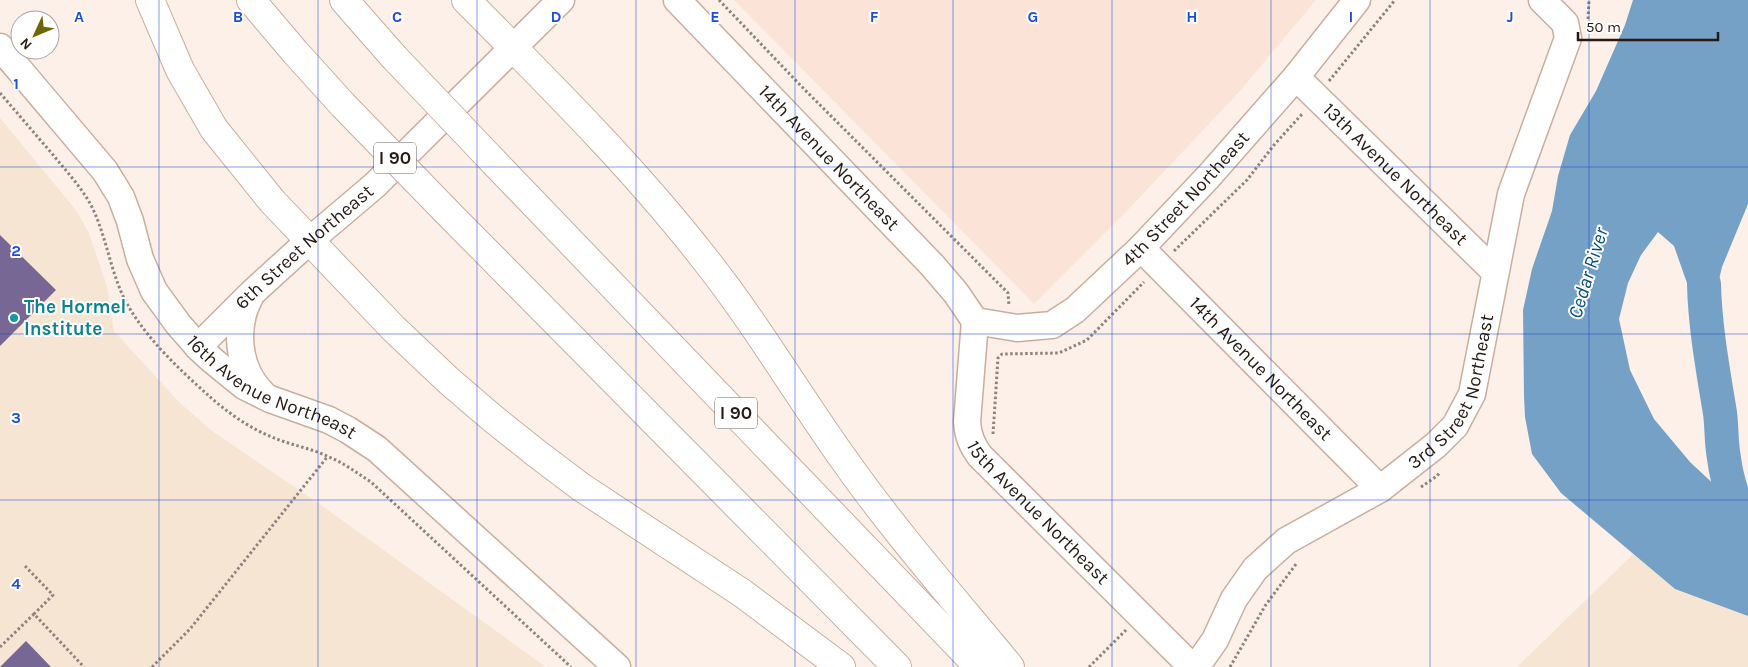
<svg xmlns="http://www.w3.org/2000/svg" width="1748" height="667" viewBox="0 0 1748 667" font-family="Karla,sans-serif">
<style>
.commercial{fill:#f7e5d4}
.built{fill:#fbe4d7}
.water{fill:#75a1c6}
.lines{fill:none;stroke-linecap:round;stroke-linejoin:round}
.river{stroke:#75a1c6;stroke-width:34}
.building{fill:#766795}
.minor-casing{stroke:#caae9d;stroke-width:29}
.highway-casing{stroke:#caae9d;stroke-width:30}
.path{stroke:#8e837d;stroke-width:3;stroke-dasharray:2.5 2.5;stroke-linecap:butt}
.minor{stroke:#fff;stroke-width:26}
.highway{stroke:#fff;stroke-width:28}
.highway-bridge-casing{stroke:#caae9d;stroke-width:30;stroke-linecap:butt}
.highway-bridge{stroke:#fff;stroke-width:28}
.grid{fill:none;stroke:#1d4ed8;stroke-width:1;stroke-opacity:0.55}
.culture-dot{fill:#0f9aa8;stroke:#fff;stroke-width:2}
.labels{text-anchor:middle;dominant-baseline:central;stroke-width:4;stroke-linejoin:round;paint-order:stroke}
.shield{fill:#fff;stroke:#665f5b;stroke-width:1}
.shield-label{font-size:18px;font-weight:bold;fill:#251b15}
.street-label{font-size:19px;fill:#251b15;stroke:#fff}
.culture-label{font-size:19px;font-weight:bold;fill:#0d838f;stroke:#fff;text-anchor:start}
.water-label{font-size:20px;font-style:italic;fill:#045080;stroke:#fff}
.grid-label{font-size:16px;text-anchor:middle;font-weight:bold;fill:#1d4ed8;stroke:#fff;stroke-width:4;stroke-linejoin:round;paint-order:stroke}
</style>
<rect width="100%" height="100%" fill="#fcf0e9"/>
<g class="commercial">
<path d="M 0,118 L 76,210 L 89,233 L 107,286 L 114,331 L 179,402 L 212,431 L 321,505 L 546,667 L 0,667 Z"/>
<path d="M 1633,554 L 1675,589 L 1748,616 L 1748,667 L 1517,667 Z"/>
</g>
<path class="built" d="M 734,0 L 1316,0 L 1240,91 L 1124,214 L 1034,304 Z"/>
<path class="water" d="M 1633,0 L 1748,0 L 1748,204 L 1722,267 L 1707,330 L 1687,283 L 1674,246 L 1658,232 L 1641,255 L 1628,283 L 1619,319 L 1630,370 L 1654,419 L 1690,462 L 1735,504 L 1748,514 L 1748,616 L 1675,589 L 1561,493 L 1532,454 L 1525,417 L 1524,396 L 1523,310 L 1532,269 L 1552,211 L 1558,176 L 1570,135 L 1596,91 L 1625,25 Z"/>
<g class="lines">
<path class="river" d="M 1704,284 C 1705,327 1713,370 1720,413 C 1722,428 1721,443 1724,458 C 1727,484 1736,507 1748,530"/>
</g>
<g class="building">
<path d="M 0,235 L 56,290 L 0,346 Z"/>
<path d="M 26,641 L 51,667 L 0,667 Z"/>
</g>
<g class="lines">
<g class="minor-casing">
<g id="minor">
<path id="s1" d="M 677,0 L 932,265 L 956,293 L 975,321"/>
<path id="s2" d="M 0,47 L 105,171 L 121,197 L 130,221 L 140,259 L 154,291 L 178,324 L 198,347 L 212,360 L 244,386 L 270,399 L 329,420 L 348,430 L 377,449 L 617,667"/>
<path id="s3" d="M 1296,77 L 1495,272"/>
<path id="s4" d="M 1141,248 L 1380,489"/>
<path d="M 250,297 C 234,326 237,368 262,393"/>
<path id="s5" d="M 975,321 L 1017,328 L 1052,325 L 1075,310 L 1141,248 L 1209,176 L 1296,77 L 1357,0"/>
<path id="s6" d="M 975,321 L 967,422 C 968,436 972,445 980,456 L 1192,667"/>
<path id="s7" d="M 198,347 L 252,293 L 309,241 L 375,185 L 561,0"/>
<path id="s8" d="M 1196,667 L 1215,640 L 1234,599 L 1255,569 L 1286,541 L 1380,489 L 1436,445 L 1455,426 L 1472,394 L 1511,194 L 1568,38 L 1565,23 L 1542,0"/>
</g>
</g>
<g class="highway-casing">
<g id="highway">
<path d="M 150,0 L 180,70 L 214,129 L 272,201 L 393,328 L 449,381 L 491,417 L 536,453 L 581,487 L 742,593 L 841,667"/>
<path d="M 251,0 L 295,52 L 343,105"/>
<path d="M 344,0 L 393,56"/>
<path d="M 466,0 C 548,83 632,166 704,258 C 755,322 797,394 845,461 C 895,532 954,599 1010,667"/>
<path d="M 492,160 L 979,667"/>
<path d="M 447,212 L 897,667"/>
</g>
</g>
<g class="path">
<path d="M 719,0 L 804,89 L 1008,293 L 1009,306"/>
<path d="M 1588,19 L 1589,0"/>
<path d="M 1329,81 L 1395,0"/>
<path d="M 0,93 C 18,114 36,135 54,156 C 67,172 82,188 92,207 C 106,236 110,268 123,296 C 142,335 178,368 209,396 C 227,412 249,428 272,437 C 290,445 311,448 329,457 C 344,463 357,473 371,482 L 571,667"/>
<path d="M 1174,251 L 1247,180 L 1274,145 L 1303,113"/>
<path d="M 993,434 L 998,358 L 1002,354 L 1059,353 L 1087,340 L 1144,282"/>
<path d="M 1421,487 L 1437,476 L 1440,472"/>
<path d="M 25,566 L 53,595 L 34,614"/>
<path d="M 0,647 L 34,614 L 84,667"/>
<path d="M 152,667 L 190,629 L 328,456"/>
<path d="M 1089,667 L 1126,630"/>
<path d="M 1230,667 L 1265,606 L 1296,564"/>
</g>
<use href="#minor" class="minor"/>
<use href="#highway" class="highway"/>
<g class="highway-bridge-casing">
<g id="highway-bridge">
<path d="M 393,56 L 492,160"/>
<path d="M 343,105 L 447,212"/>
</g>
</g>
<use href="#highway-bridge" class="highway-bridge"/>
</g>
<path class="grid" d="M 159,0 L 159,667M 318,0 L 318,667M 477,0 L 477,667M 636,0 L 636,667M 795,0 L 795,667M 953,0 L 953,667M 1112,0 L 1112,667M 1271,0 L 1271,667M 1430,0 L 1430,667M 1589,0 L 1589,667M 0,167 L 1748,167M 0,334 L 1748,334M 0,500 L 1748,500"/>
<circle class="culture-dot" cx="14" cy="318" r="5"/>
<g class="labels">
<g class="shield">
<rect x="374" y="142.5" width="42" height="31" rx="4"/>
<rect x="715" y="397.5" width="42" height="31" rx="4"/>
</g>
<g class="shield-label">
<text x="395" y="158">I 90</text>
<text x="736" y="413">I 90</text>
</g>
<g class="street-label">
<text stroke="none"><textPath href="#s1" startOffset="219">14th Avenue Northeast</textPath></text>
<text stroke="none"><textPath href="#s3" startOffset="139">13th Avenue Northeast</textPath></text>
<text stroke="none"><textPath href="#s5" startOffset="262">4th Street Northeast</textPath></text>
<text stroke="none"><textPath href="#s7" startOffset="146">6th Street Northeast</textPath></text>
<text stroke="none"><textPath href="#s4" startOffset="170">14th Avenue Northeast</textPath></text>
<text stroke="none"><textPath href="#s2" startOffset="449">16th Avenue Northeast</textPath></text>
<text stroke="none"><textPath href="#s8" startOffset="391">3rd Street Northeast</textPath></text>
<text stroke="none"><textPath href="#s6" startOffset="219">15th Avenue Northeast</textPath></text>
</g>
<g class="culture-label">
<text x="24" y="307">The Hormel<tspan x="24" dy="22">Institute</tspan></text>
</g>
<g class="water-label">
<text transform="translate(1588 273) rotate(-73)">Cedar River</text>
</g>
</g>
<g class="grid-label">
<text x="79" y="22">A</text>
<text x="238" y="22">B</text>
<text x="397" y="22">C</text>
<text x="556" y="22">D</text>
<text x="715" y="22">E</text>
<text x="874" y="22">F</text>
<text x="1033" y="22">G</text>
<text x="1192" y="22">H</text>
<text x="1351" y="22">I</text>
<text x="1510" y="22">J</text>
<text x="16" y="89">1</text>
<text x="16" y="256">2</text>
<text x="16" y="423">3</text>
<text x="16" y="589">4</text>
</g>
<g transform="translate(35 35) rotate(226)"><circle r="24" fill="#ffffff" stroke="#a8a4a1"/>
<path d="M0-4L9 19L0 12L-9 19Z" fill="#6b6802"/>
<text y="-8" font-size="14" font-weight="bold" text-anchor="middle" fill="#251b15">N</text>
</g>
<path d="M1578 32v8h140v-8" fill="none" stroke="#251b15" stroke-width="2.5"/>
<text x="1586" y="32" font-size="15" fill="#251b15" stroke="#ffffff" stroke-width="4" paint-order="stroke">50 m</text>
</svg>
